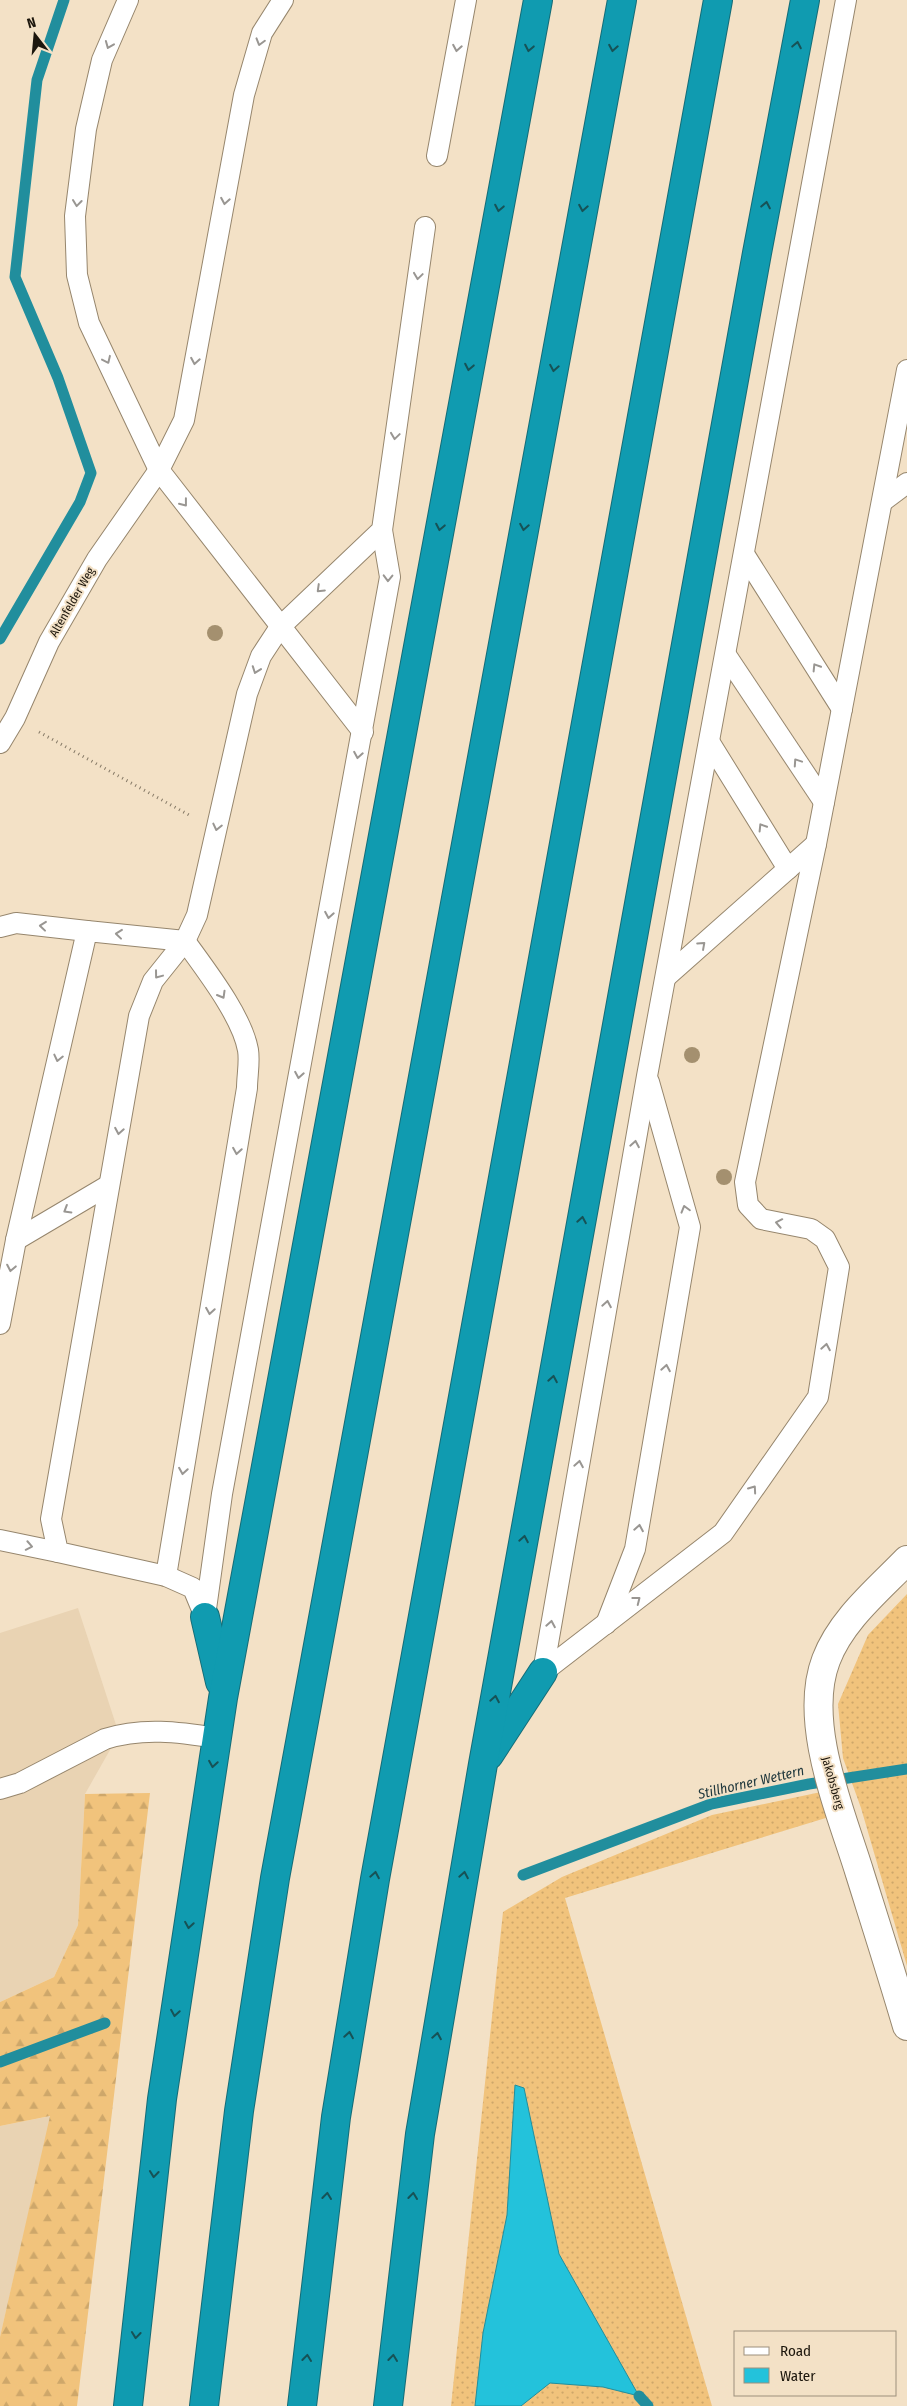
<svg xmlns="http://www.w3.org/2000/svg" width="907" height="2406" viewBox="0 0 907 2406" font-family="'Fira Sans Condensed',sans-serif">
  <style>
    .built { fill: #e9d3b3 }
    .grass { fill: url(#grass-dots) }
    .forest { fill: url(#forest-firs) }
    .water { fill: #23c2db; stroke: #218e9d }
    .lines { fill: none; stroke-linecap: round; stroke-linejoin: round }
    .stream { stroke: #218e9d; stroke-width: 11 }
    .service-casing { stroke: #96866d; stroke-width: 22 }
    .minor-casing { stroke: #96866d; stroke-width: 30 }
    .motorway-casing { stroke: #146c77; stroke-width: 30 }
    .path { stroke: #857966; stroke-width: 3; stroke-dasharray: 1 4; stroke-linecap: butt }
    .service { stroke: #fff; stroke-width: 20 }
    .minor { stroke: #fff; stroke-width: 28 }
    .motorway { stroke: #109bb0; stroke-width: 28 }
    .tree { fill: #a4906f }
    .oneway { stroke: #999692 }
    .oneway2 { stroke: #175256 }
    .labels { text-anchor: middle; stroke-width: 4; stroke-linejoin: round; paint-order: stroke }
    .street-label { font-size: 12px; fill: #1c160c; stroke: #f3e1c6 }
    .water-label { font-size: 14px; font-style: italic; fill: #20383d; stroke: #f3e1c6 }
  </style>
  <defs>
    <pattern id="grass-dots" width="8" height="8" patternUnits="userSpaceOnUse" patternTransform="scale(1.25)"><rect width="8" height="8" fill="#f1c37c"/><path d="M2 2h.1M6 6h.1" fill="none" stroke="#cea76a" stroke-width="1.8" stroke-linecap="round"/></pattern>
    <pattern id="forest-firs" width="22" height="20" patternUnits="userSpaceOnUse" patternTransform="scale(1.25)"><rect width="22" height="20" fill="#f1c37c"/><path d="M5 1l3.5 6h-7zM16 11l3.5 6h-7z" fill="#cea76a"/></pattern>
  </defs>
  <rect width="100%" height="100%" fill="#f3e1c6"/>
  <g class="built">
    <polygon points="78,1608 119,1734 85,1794 78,1925 54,1977 0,2002 0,1633"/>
    <polygon points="51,2116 0,2337 0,2126"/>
  </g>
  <g class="grass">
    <polygon points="907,1594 907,1966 861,1808 843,1758 838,1704 868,1635"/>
    <polygon points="821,1792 829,1817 565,1898 712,2406 451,2406 503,1912 562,1877 712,1815"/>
  </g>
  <polygon class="forest" points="150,1793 77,2406 0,2406 0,2337 50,2116 0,2126 0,2002 54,1977 78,1925 85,1794"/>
  <polygon class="water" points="515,2085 524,2088 559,2254 639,2396 603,2387 550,2383 521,2406 475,2406 483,2333 507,2215"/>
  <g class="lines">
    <g class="stream">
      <polyline points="0,639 80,502 91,473 58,378 15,277 37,80 64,0"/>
      <polyline points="523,1875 711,1804 809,1784 907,1769"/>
      <polyline points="0,2062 105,2023"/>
      <polyline points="639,2396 648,2406"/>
    </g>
    <g class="service-casing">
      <g id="service">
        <polyline points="128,0 102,60 86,129 75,216 77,275 89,323 159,470 363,732"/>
        <polyline points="437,156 466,0"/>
        <polyline points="883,501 907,483"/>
        <polyline points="744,554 842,709"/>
        <polyline points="726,655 824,802"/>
        <polyline points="0,743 15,718 49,642 97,559 159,470 184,420 244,95 262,33 283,0"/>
        <polyline points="710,743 788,869"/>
        <polyline points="0,927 16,923 87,931"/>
        <polyline points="666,977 816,844"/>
        <polyline points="16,1240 109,1185"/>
        <path d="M0,1324L16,1240L87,931L185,941C205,969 242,1016 248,1050C250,1062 247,1076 247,1088L166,1576"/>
        <polyline points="0,1540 58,1552"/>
        <polyline points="205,1616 222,1494 390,577 382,530"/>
        <polyline points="205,1617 193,1588 166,1576 58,1552 51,1519 139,1016 153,981 185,941 197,915 247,694 261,656 280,627 382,530 425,227"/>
        <polyline points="606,1624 635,1549 690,1227 649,1082"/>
        <polyline points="543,1672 647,1076 846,0"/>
        <polyline points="543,1672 723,1533 818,1397 839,1267 825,1239 811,1229 761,1219 748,1205 745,1182 816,844 907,370"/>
        <path d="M0,1789L20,1783L105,1739C142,1727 179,1732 217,1738"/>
      </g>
    </g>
    <g class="minor-casing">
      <path id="minor" d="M907,1560C878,1590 841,1620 826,1660C802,1723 841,1812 860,1874C876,1925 892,1975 907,2026"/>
    </g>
    <g class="motorway-casing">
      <g id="motorway">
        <polyline points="205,1617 220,1682"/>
        <polyline points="489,1755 543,1672"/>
        <polyline points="128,2406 162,2099 223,1698 538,0"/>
        <polyline points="204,2406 239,2111 275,1878 622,0"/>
        <polyline points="302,2406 336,2117 375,1879 718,0"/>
        <polyline points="388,2406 420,2134 483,1764 757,253 805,0"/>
      </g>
    </g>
    <polyline class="path" points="39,732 189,815"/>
    <use href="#service" class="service"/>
    <use href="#minor" class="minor"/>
    <use href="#motorway" class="motorway"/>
  </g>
  <g class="tree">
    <circle cx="215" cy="633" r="8"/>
    <circle cx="692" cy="1055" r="8"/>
    <circle cx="724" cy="1177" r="8"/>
  </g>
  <defs><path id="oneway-chevron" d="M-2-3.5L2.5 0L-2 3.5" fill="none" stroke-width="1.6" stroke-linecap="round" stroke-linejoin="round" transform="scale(1.25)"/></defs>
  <g class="oneway">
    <use href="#oneway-chevron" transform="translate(260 42) rotate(106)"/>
    <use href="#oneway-chevron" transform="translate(109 45) rotate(112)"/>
    <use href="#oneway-chevron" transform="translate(457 48) rotate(100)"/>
    <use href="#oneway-chevron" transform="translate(225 201) rotate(100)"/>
    <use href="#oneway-chevron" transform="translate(77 203) rotate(97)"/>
    <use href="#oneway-chevron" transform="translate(418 276) rotate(98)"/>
    <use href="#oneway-chevron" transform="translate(107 360) rotate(65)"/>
    <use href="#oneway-chevron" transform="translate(195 361) rotate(100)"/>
    <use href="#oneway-chevron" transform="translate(395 436) rotate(98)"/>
    <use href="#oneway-chevron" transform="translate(184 503) rotate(52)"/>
    <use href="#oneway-chevron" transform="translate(388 578) rotate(91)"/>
    <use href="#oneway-chevron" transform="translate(320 589) rotate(136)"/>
    <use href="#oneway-chevron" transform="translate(816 667) rotate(-122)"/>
    <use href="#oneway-chevron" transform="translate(256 670) rotate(110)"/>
    <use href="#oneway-chevron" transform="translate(358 755) rotate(100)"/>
    <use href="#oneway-chevron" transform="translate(797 762) rotate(-124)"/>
    <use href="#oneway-chevron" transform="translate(217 827) rotate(103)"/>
    <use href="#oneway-chevron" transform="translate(762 827) rotate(-122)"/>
    <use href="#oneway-chevron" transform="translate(329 915) rotate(100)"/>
    <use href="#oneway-chevron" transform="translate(43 926) rotate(-174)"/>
    <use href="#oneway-chevron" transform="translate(119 934) rotate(-174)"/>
    <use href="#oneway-chevron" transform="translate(702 945) rotate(-42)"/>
    <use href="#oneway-chevron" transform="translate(158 975) rotate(127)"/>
    <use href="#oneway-chevron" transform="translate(222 995) rotate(60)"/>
    <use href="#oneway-chevron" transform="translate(58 1058) rotate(103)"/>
    <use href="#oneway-chevron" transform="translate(299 1075) rotate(100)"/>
    <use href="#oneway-chevron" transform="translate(119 1131) rotate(100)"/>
    <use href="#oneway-chevron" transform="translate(635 1144) rotate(-80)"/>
    <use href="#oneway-chevron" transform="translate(237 1151) rotate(99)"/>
    <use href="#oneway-chevron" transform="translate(685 1209) rotate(-106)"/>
    <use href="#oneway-chevron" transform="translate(67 1210) rotate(149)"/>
    <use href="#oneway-chevron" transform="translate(779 1223) rotate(-169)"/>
    <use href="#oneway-chevron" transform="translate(11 1268) rotate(101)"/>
    <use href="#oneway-chevron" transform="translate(607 1304) rotate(-80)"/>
    <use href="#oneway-chevron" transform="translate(210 1311) rotate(99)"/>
    <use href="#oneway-chevron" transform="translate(826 1347) rotate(-80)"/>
    <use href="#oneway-chevron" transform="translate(666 1368) rotate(-80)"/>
    <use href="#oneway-chevron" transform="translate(579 1464) rotate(-80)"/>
    <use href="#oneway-chevron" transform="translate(183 1471) rotate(99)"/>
    <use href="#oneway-chevron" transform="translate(753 1489) rotate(-55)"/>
    <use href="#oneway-chevron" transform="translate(639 1528) rotate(-80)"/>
    <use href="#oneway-chevron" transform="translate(29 1546) rotate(11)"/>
    <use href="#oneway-chevron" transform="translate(637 1600) rotate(-38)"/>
    <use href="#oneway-chevron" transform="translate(551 1624) rotate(-80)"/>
  </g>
  <g class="oneway2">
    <use href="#oneway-chevron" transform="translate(797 45) rotate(-79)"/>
    <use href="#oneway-chevron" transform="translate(529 48) rotate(101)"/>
    <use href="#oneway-chevron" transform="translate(613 48) rotate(100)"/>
    <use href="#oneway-chevron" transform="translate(766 205) rotate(-79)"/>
    <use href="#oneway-chevron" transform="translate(499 208) rotate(101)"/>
    <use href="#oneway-chevron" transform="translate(583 208) rotate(100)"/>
    <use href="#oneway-chevron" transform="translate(469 367) rotate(101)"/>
    <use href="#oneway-chevron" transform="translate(554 368) rotate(100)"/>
    <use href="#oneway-chevron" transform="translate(440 527) rotate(101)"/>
    <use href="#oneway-chevron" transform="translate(524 527) rotate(100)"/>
    <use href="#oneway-chevron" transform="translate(582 1220) rotate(-80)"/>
    <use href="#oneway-chevron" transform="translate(553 1379) rotate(-80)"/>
    <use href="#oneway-chevron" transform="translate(524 1539) rotate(-80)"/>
    <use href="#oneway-chevron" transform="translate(495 1699) rotate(-80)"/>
    <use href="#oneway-chevron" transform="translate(213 1764) rotate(99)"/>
    <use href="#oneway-chevron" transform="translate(375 1875) rotate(-80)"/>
    <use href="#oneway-chevron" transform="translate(464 1875) rotate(-80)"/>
    <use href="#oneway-chevron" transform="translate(189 1925) rotate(99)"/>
    <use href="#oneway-chevron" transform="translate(175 2013) rotate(99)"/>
    <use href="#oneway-chevron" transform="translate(349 2035) rotate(-81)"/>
    <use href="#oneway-chevron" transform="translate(437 2036) rotate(-80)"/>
    <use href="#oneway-chevron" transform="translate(154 2174) rotate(96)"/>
    <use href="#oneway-chevron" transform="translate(327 2196) rotate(-83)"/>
    <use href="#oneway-chevron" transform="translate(413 2196) rotate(-83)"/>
    <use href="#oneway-chevron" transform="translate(136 2335) rotate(96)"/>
    <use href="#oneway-chevron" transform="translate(307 2358) rotate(-83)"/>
    <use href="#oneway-chevron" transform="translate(393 2358) rotate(-83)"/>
  </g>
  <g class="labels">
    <g class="street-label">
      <text transform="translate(72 602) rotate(-60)" y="4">Altenfelder Weg</text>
      <text transform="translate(833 1783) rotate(74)" y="4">Jakobsberg</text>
    </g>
    <g class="water-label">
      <text transform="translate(751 1782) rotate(-13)" y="5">Stillhorner Wettern</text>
    </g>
  </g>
  <rect x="734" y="2331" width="162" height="65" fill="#f3e1c6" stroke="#9d907c"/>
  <rect x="744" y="2347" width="25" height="8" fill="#ffffff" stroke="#9d907c"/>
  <text x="780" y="2356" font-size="15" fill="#1c160c">Road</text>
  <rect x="744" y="2368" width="25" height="15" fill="#23c2db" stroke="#9d907c"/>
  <text x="780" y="2381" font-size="15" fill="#1c160c">Water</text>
  <g transform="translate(35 35) rotate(344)" stroke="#f3e1c6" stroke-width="4" paint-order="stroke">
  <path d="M0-4L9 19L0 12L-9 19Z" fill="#1c160c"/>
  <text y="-8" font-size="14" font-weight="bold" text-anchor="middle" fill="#1c160c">N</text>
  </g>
</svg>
